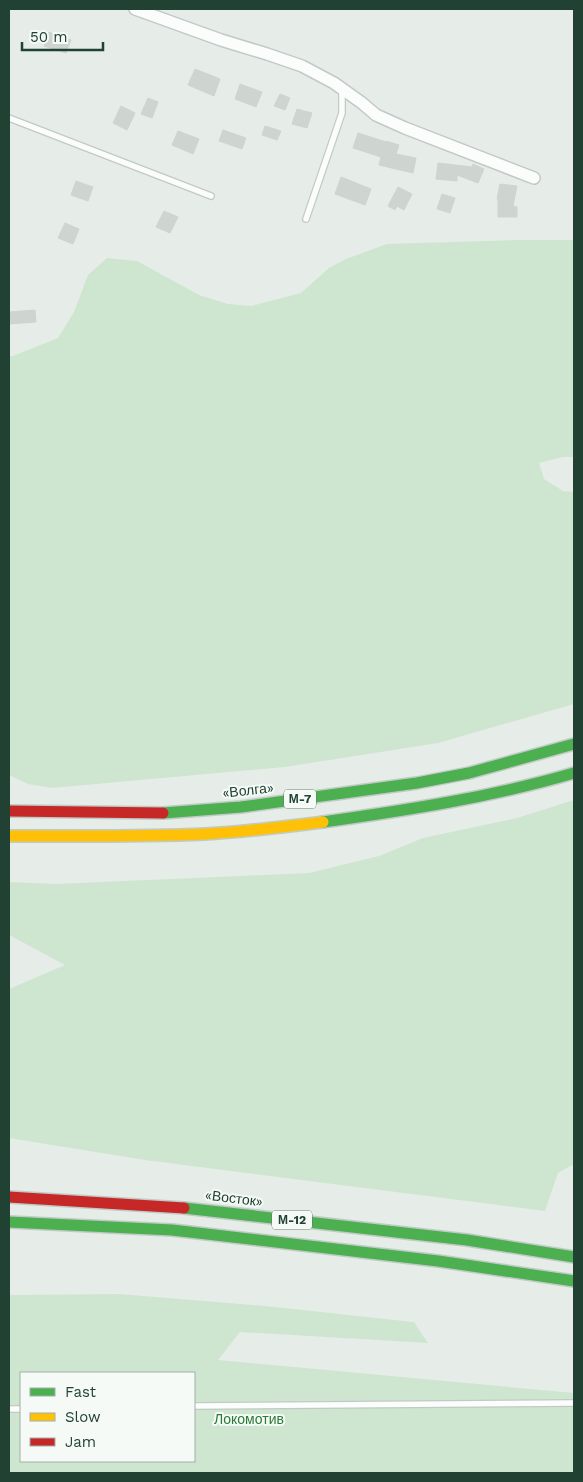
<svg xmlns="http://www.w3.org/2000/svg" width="583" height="1482" viewBox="0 0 583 1482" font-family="'Work Sans',sans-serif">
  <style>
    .green { fill: #cee6d0; fill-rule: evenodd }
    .building { fill: #ced5d1; stroke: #ced5d1 }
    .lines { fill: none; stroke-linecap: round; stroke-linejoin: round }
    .lane-casing { stroke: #c3c9c5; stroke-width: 8 }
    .street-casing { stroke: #c3c9c5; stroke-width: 14 }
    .fast-casing { stroke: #c1cbc6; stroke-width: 14 }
    .slow-casing { stroke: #c1cbc6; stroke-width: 14 }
    .jam-casing { stroke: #c1cbc6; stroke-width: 14 }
    .lane { stroke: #fbfcfc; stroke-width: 5.5 }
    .street { stroke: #fbfcfc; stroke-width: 11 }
    .fast { stroke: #4caf50; stroke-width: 11 }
    .slow { stroke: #ffc107; stroke-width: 11 }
    .jam { stroke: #c62828; stroke-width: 11 }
    .labels { text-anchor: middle; stroke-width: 4; stroke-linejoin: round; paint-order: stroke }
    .shield { fill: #f5faf6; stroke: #61796d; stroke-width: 1 }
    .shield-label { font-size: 12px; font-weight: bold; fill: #214232 }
    .street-label { font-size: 14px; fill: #214232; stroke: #f5faf6 }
    .park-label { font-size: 14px; fill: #287c37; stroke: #f5faf6 }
  </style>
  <rect width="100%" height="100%" fill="#e6ece8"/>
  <g class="green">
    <polygon points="520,240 574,240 574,457 563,457 539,463 544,479 563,491 574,492 574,704 438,743 285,767 52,788 28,784 9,775 9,356 13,356 58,338 74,312 88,275 107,258 137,261 199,295 228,304 251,306 301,293 329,268 346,259 387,244"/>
    <polygon points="574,800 574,1164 558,1173 545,1211 145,1160 9,1138 9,989 65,965 9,935 9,882 57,884 309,873 379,856 423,838 517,818"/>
    <path d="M119,1294L265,1306L414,1322L428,1343L240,1332L218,1360L574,1393V1473H9V1295ZM21,1373H194V1461H21Z"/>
  </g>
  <g class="building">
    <polygon points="49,32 71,40 66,53 44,46"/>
    <polygon points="195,69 220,79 214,96 188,85"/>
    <polygon points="240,84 262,92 256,107 235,99"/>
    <polygon points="280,94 290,98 285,110 274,106"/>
    <polygon points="148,98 158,102 152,118 141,114"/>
    <polygon points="121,106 135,113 127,130 113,123"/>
    <polygon points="297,109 312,113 307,128 292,124"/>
    <polygon points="265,126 281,131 277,140 262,135"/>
    <polygon points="223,130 246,138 242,149 219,141"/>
    <polygon points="178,131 199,139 193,154 172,145"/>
    <polygon points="358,133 386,142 386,141 399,145 396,154 416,158 413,173 379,165 381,157 353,148"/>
    <polygon points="438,163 472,167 473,164 484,169 478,183 457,175 457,181 436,179"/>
    <polygon points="341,177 371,189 365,205 335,194"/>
    <polygon points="76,181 93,187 88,201 71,195"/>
    <polygon points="500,184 517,186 513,206 517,207 517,217 498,217 498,199 497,199"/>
    <polygon points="398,187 412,194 404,210 397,206 395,210 388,206"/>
    <polygon points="442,194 455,198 450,213 437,209"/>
    <polygon points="164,211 178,217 170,233 156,227"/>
    <polygon points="65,223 79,229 73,244 58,238"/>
    <polygon points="35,310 36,322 9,324 9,312"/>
  </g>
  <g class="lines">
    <g class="lane-casing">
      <g id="lane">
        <polyline points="9,118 211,196"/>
        <polyline points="306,219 342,113 342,93 340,90"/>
        <polyline points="194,1406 574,1403"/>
        <polyline points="9,1409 21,1409"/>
      </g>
    </g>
    <g class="street-casing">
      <polyline id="street" points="135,9 221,40 267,54 302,66 334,83 362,103 376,115 405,128 534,178"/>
    </g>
    <g class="fast-casing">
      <g id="fast">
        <polyline points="163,813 241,807 417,783 469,773 574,744"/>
        <path d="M323,822C408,810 492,797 574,773"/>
        <polyline points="184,1208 467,1240 574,1257"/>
        <polyline points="9,1222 172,1230 438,1261 574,1281"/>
      </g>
    </g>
    <g class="slow-casing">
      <path id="slow" d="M9,836C74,836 139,837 205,834C244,832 283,827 323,822"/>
    </g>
    <g class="jam-casing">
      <g id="jam">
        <polyline points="9,811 163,813"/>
        <polyline points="9,1197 184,1208"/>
      </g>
    </g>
    <use href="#lane" class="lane"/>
    <use href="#street" class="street"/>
    <use href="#fast" class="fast"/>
    <use href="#slow" class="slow"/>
    <use href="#jam" class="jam"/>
  </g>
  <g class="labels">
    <g class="shield">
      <rect x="284" y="789.5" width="32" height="19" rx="4"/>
      <rect x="272" y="1210.5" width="40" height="19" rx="4"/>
    </g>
    <g class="shield-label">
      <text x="300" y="803">М-7</text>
      <text x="292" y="1224">М-12</text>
    </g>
    <g class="street-label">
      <text transform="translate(248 790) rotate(-6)" y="5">«Волга»</text>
      <text transform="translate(234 1198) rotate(7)" y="5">«Восток»</text>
    </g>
    <g class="park-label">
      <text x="249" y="1424">Локомотив</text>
    </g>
  </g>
  <rect width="583" height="1482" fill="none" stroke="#214232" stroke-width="20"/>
  <rect x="20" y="1372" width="175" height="90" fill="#f5faf6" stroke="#a0b0a8"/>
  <rect x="30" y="1388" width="25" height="8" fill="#4caf50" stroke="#a0b0a8"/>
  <text x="65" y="1397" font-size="15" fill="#214232">Fast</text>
  <rect x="30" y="1413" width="25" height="8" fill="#ffc107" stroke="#a0b0a8"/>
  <text x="65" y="1422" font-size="15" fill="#214232">Slow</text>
  <rect x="30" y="1438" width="25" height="8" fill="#c62828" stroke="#a0b0a8"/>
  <text x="65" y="1447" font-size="15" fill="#214232">Jam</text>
  <path d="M22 42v8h81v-8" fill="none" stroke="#214232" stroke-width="2.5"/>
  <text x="30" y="42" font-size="15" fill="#214232" stroke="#f5faf6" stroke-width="4" paint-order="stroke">50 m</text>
</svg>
